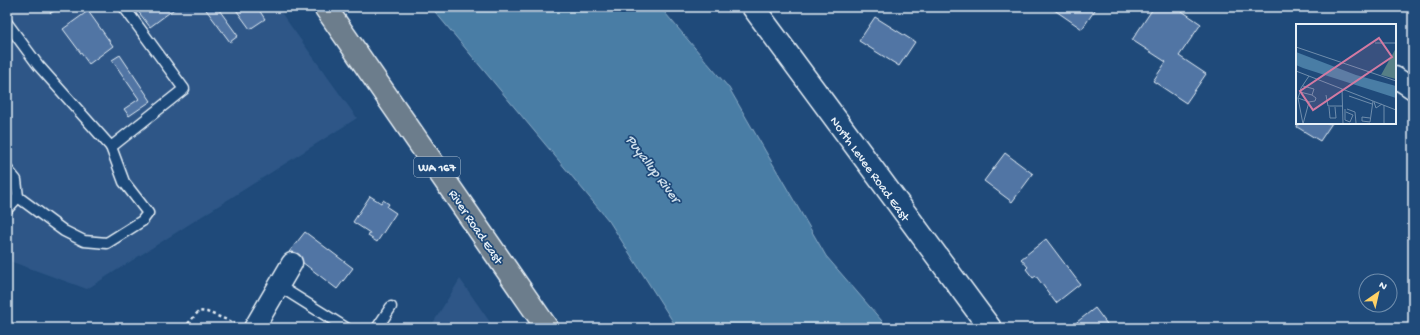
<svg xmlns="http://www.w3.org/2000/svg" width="1420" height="335" viewBox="0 0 1420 335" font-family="'Gochi Hand',sans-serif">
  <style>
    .built { fill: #2e5787 }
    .water { fill: #497da5; stroke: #89abc6 }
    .building { fill: #5175a4; stroke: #e8f1f8 }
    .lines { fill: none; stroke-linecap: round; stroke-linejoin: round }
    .service-casing { stroke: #e8f1f8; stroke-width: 13 }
    .minor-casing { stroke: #e8f1f8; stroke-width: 23 }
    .tertiary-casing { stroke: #e8f1f8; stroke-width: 25 }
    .primary-casing { stroke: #e8f1f8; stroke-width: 25 }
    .path { stroke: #e8f1f8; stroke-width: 2.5; stroke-dasharray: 3 3; stroke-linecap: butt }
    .service { stroke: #1f4a7a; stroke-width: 10 }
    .minor { stroke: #1f4a7a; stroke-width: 20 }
    .tertiary { stroke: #1f4a7a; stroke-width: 22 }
    .primary { stroke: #6c7d8c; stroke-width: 22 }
    .labels { text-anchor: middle; stroke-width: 3.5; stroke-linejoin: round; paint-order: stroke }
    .shield { fill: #1f4a7a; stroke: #acbfd2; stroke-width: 1 }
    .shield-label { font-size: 12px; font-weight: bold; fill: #e8f1f8 }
    .street-label { font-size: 13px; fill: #e8f1f8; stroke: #1f4a7a }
    .water-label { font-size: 14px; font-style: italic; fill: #d0e0ec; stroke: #1f4a7a }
    .inset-road { fill: none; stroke: #6f8dac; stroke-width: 1 }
    .view { fill: #d37aa2; fill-opacity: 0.15; stroke: #d37aa2; stroke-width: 2 }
    .inset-edge { fill: none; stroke: #e8f1f8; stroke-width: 2 }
  </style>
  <rect width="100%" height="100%" fill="#1f4a7a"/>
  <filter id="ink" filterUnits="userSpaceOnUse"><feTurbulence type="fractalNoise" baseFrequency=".025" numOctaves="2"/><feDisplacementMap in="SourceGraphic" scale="8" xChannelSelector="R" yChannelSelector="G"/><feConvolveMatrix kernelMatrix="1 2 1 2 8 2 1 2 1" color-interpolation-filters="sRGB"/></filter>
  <g filter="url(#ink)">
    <g class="built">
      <polygon points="7,7 277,7 357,118 87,289 7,260"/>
      <polygon points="460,279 494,328 430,328"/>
    </g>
    <polygon class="water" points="431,7 660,7 729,88 826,256 888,328 677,328 609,221"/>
    <g class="building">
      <polygon points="47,7 60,7 51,13"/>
      <polygon points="142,7 177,7 150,27 137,10"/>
      <polygon points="204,7 217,7 238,36 230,42"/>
      <polygon points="234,7 257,7 265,19 250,29"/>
      <polygon points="1050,7 1097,7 1082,29"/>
      <polygon points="1154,7 1176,7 1201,24 1179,56 1206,74 1186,103 1153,81 1166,62 1132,40"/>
      <polygon points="88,11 113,46 89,64 63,29"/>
      <polygon points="875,17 915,42 899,66 859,41"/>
      <polygon points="120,55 151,101 129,116 124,109 139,99 112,60"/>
      <polygon points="1299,123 1332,123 1320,141 1297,127"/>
      <polygon points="1005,153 1033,174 1012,202 984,181"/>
      <polygon points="370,196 381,203 383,200 389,204 387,207 396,213 377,242 368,236 370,233 353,222"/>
      <polygon points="305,232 353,268 337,289 289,252"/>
      <polygon points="1046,239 1080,284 1056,303 1036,276 1033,278 1026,269 1028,267 1021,259"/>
      <polygon points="1095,308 1110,328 1075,328 1073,325"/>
    </g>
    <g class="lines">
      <g class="service-casing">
        <g id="service">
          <polyline points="7,23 38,65 111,147 184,89 124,7"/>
          <polyline points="7,169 16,180 18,197 7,209"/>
          <polyline points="18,197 64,231 84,241 107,243 142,221 148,213 124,182 111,147"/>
          <polyline points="279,286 346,328"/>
          <polyline points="377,328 391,307"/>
        </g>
      </g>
      <g class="minor-casing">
        <g id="minor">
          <polyline points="1395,77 1413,89"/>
          <polyline points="254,328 292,263"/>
        </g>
      </g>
      <g class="tertiary-casing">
        <polyline id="tertiary" points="753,7 990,328"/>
      </g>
      <g class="primary-casing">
        <polyline id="primary" points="325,7 547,328"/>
      </g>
      <polyline class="path" points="184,328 199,311 207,312 235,323"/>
      <use href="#service" class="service"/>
      <use href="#minor" class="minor"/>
      <use href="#tertiary" class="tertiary"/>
      <use href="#primary" class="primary"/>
    </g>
  </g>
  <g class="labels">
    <rect class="shield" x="414" y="157" width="46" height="20" rx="3"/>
    <g class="shield-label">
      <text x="437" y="171">WA 167</text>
    </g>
    <g class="street-label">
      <text transform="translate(871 168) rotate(54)" y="5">North Levee Road East</text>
      <text transform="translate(477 226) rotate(56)" y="5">River Road East</text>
    </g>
    <g class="water-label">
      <text transform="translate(654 168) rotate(53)" y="5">Puyallup River</text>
    </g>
  </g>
  <g transform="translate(1296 24)">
    <rect width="100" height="100" fill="#1f4a7a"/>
    <path d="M100,24V55L85,51Z" fill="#567f86"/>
    <path d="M0,28L60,51L100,62V74L7,44L0,41Z" fill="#497da5"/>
    <path class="inset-road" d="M79,19H100M0,23L100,57M0,47L100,86M7,62L18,65L16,71L4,68L5,64L13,52M46,65L47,100M30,71L32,82H47M53,72L76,80M2,74L13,78L7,100L2,74L4,68M13,78L19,77L20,74L16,71M78,78L80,84L86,80M88,81V100M33,83L34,94H40L39,83M49,85V96L54,98L57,91L50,88M51,85L59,88L60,99M74,94L66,93V97L74,98L77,77"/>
    <path class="view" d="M83,14L96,33L17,86L4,67Z"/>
    <rect width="100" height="100" class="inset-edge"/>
  </g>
  <rect width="1420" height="335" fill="none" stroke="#1f4a7a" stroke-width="24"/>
  <rect x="12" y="12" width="1396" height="311" fill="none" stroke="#e8f1f8" stroke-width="1.5" filter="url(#ink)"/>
  <g transform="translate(1378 293) rotate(34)"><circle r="19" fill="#1f4a7a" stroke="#6f8dac"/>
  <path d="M0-3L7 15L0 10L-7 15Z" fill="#ffd166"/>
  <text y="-6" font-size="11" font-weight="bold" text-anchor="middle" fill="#e8f1f8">N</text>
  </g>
</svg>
